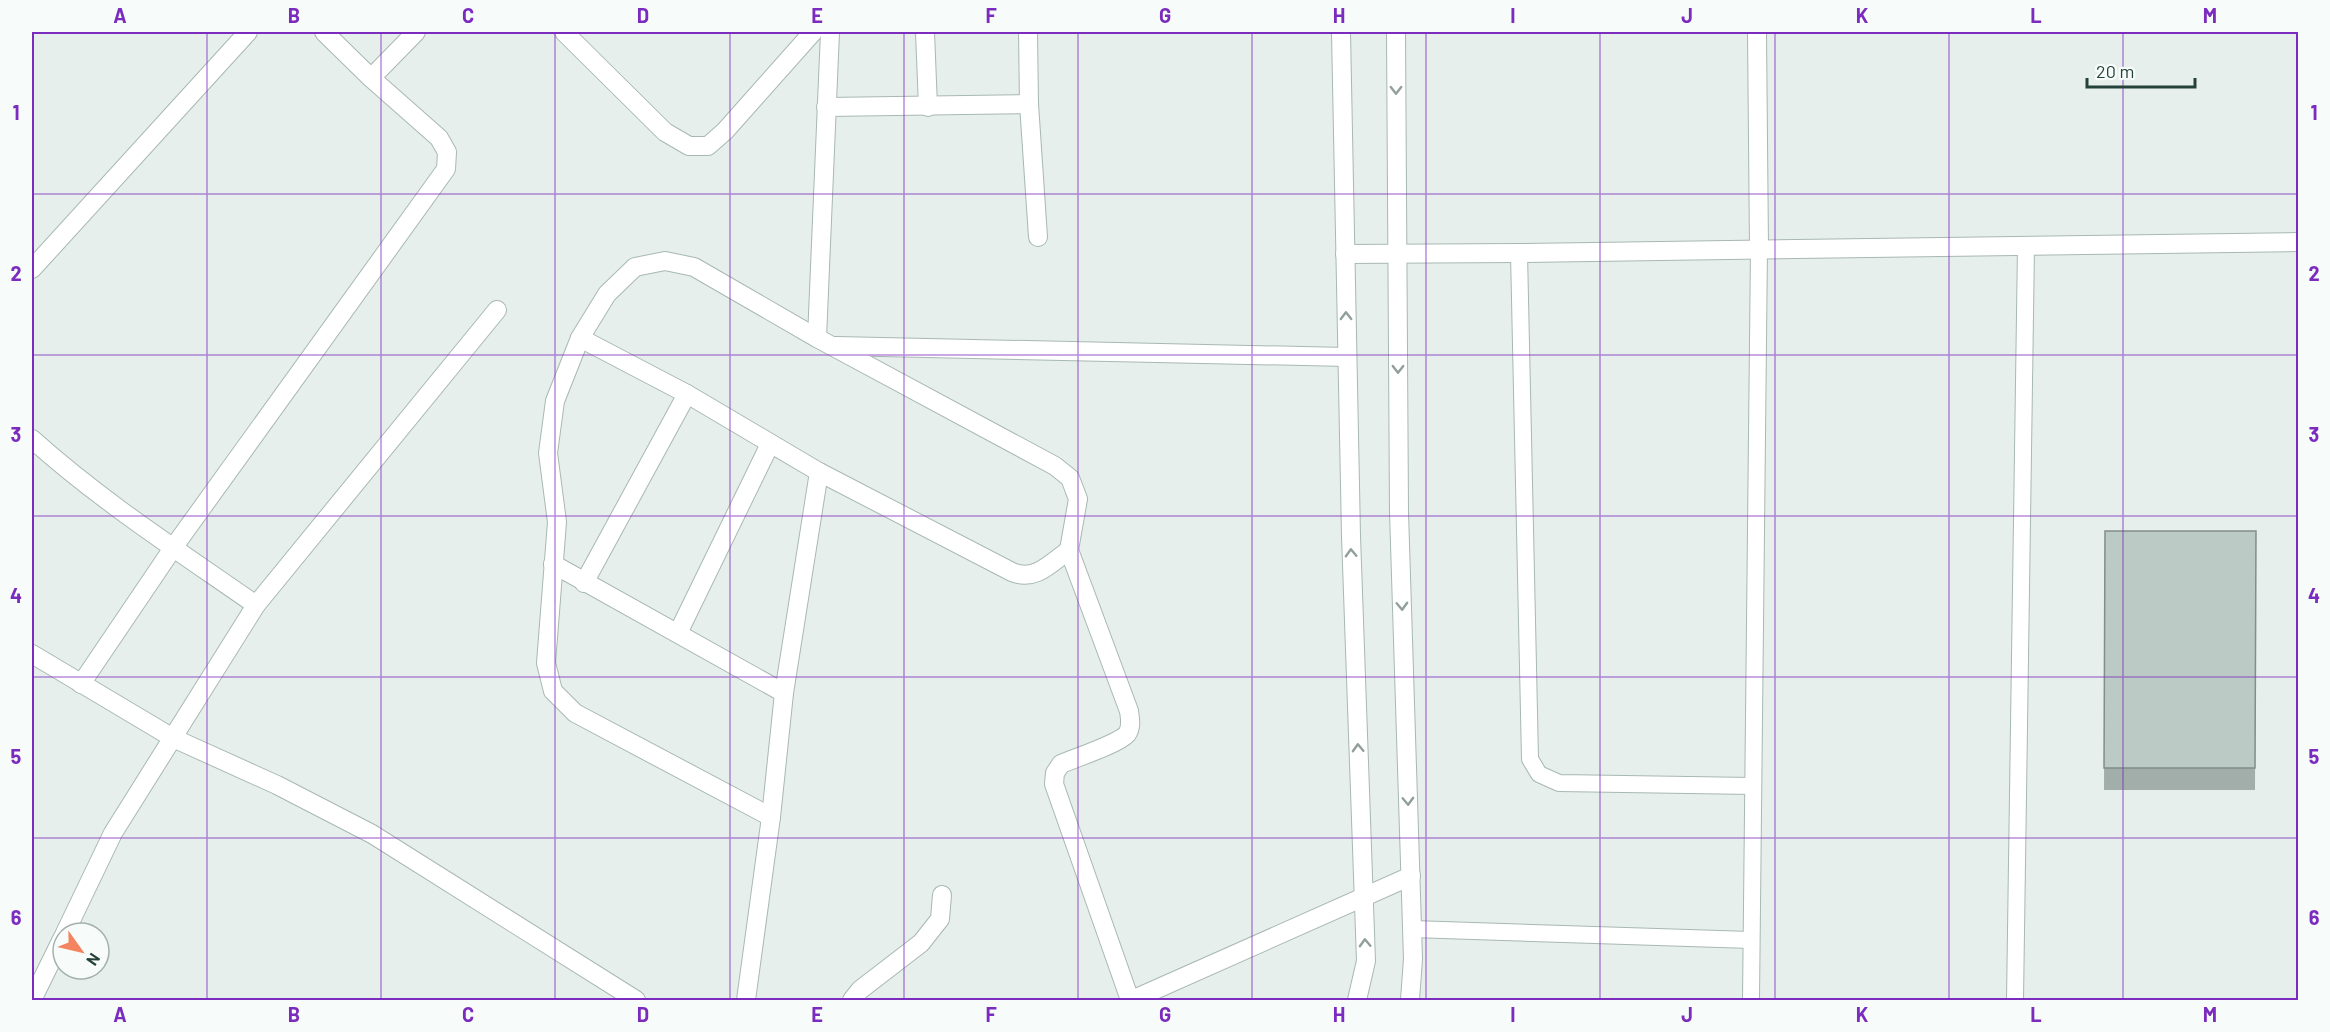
<svg xmlns="http://www.w3.org/2000/svg" width="2330" height="1032" viewBox="0 0 2330 1032" font-family="Barlow,sans-serif">
  <style>
    .lines { fill: none; stroke-linecap: round; stroke-linejoin: round }
    .service-casing { stroke: #a8b8b2; stroke-width: 18 }
    .minor-casing { stroke: #a8b8b2; stroke-width: 20 }
    .tertiary-casing { stroke: #a8b8b2; stroke-width: 20 }
    .service { stroke: #fff; stroke-width: 16 }
    .minor { stroke: #fff; stroke-width: 18 }
    .tertiary { stroke: #fff; stroke-width: 18 }
    .wall { fill: #a1aea9 }
    .building { fill: #bbcac4; stroke: #838d89; stroke-width: 1.5 }
    .oneway { stroke: #92a09c }
    .grid { fill: none; stroke: #7b2cbf; stroke-width: 1.5; stroke-opacity: 0.55 }
    .neatline { fill: none; stroke: #7b2cbf; stroke-width: 2 }
    .grid-label { font-size: 20px; text-anchor: middle; font-weight: bold; fill: #7b2cbf }
  </style>
  <rect width="100%" height="100%" fill="#e6efeb"/>
  <g class="lines">
    <g class="service-casing">
      <g id="service">
        <polyline points="1519,253 1530,759 1539,774 1559,783 1753,786"/>
        <polyline points="1412,929 1751,940"/>
        <polyline points="1751,1000 1759,248"/>
        <polyline points="2015,1000 2026,246"/>
      </g>
    </g>
    <g class="minor-casing">
      <g id="minor">
        <polyline points="564,32 665,132 689,146 708,146 725,131 813,32"/>
        <polyline points="925,32 928,107"/>
        <polyline points="1028,32 1029,104 1038,237"/>
        <polyline points="1757,32 1759,248"/>
        <polyline points="371,78 416,32"/>
        <polyline points="826,107 1029,104"/>
        <polyline points="1345,254 1519,253 2298,242"/>
        <polyline points="32,269 248,32"/>
        <path d="M580,338L687,394L819,472L1012,572C1035,582 1051,563 1069,550"/>
        <polyline points="817,338 830,32"/>
        <polyline points="836,346 1347,357"/>
        <path d="M32,439C101,501 180,552 256,605"/>
        <polyline points="553,564 784,693"/>
        <polyline points="584,583 687,394"/>
        <polyline points="678,633 770,444"/>
        <polyline points="32,654 173,738 277,785 372,834 636,1000"/>
        <polyline points="81,684 173,548 446,169 447,152 439,138 371,78 324,32"/>
        <path d="M771,817L575,713L553,691L546,663L557,522L548,453L555,401L580,338L607,294L635,267L665,261L694,267L817,338L1055,466L1070,478L1078,499L1069,550L1129,711C1130,718 1132,727 1127,734C1118,744 1075,758 1061,764L1055,773L1054,784L1130,1000"/>
        <polyline points="65,933 113,833 256,605 497,310"/>
        <polyline points="32,1000 63,937"/>
        <polyline points="746,1000 771,817 784,693 819,472"/>
        <polyline points="852,1000 860,990 921,943 940,919 942,895"/>
        <polyline points="1132,1000 1411,876"/>
      </g>
    </g>
    <g class="tertiary-casing">
      <g id="tertiary">
        <polyline points="1341,32 1351,536 1366,961 1357,1000"/>
        <polyline points="1396,32 1399,512 1413,959 1410,1000"/>
      </g>
    </g>
    <use href="#service" class="service"/>
    <use href="#minor" class="minor"/>
    <use href="#tertiary" class="tertiary"/>
  </g>
  <polygon class="wall" points="2105,531 2256,531 2255,790 2104,790"/>
  <polygon class="building" points="2105,531 2256,531 2255,768 2104,768"/>
  <defs><path id="oneway-chevron" d="M-2-3.5L2.5 0L-2 3.5" fill="none" stroke-width="1.6" stroke-linecap="round" stroke-linejoin="round" transform="scale(1.5)"/></defs>
  <g class="oneway">
    <use href="#oneway-chevron" transform="translate(1396 90) rotate(90)"/>
    <use href="#oneway-chevron" transform="translate(1346 316) rotate(-91)"/>
    <use href="#oneway-chevron" transform="translate(1398 369) rotate(90)"/>
    <use href="#oneway-chevron" transform="translate(1351 553) rotate(-92)"/>
    <use href="#oneway-chevron" transform="translate(1402 606) rotate(88)"/>
    <use href="#oneway-chevron" transform="translate(1358 748) rotate(-92)"/>
    <use href="#oneway-chevron" transform="translate(1408 801) rotate(88)"/>
    <use href="#oneway-chevron" transform="translate(1365 943) rotate(-92)"/>
  </g>
  <path class="grid" d="M207,32V1000M381,32V1000M555,32V1000M730,32V1000M904,32V1000M1078,32V1000M1252,32V1000M1426,32V1000M1600,32V1000M1775,32V1000M1949,32V1000M2123,32V1000M32,194H2298M32,355H2298M32,516H2298M32,677H2298M32,838H2298"/>
  <rect width="2330" height="1032" fill="none" stroke="#f7fbf9" stroke-width="66"/>
  <g transform="translate(81 951) rotate(124)"><circle r="28" fill="#f7fbf9" stroke="#a3b1ad" stroke-width="1.5"/>
  <path d="M0-4.5L10 22L0 15L-10 22Z" fill="#f4845f"/>
  <text y="-9" font-size="16" font-weight="bold" text-anchor="middle" fill="#24423a">N</text>
  </g>
  <path d="M2087 78v9h108v-9" fill="none" stroke="#24423a" stroke-width="3"/>
  <text x="2096" y="78" font-size="18" fill="#24423a" stroke="#f7fbf9" stroke-width="4.5" paint-order="stroke">20 m</text>
  <rect x="33" y="33" width="2264" height="966" class="neatline"/>
  <g class="grid-label">
    <text x="120" y="23">A</text>
    <text x="294" y="23">B</text>
    <text x="468" y="23">C</text>
    <text x="643" y="23">D</text>
    <text x="817" y="23">E</text>
    <text x="991" y="23">F</text>
    <text x="1165" y="23">G</text>
    <text x="1339" y="23">H</text>
    <text x="1513" y="23">I</text>
    <text x="1687" y="23">J</text>
    <text x="1862" y="23">K</text>
    <text x="2036" y="23">L</text>
    <text x="2210" y="23">M</text>
    <text x="16" y="120">1</text>
    <text x="2314" y="120">1</text>
    <text x="16" y="281">2</text>
    <text x="2314" y="281">2</text>
    <text x="16" y="442">3</text>
    <text x="2314" y="442">3</text>
    <text x="16" y="603">4</text>
    <text x="2314" y="603">4</text>
    <text x="16" y="764">5</text>
    <text x="2314" y="764">5</text>
    <text x="16" y="925">6</text>
    <text x="2314" y="925">6</text>
    <text x="120" y="1022">A</text>
    <text x="294" y="1022">B</text>
    <text x="468" y="1022">C</text>
    <text x="643" y="1022">D</text>
    <text x="817" y="1022">E</text>
    <text x="991" y="1022">F</text>
    <text x="1165" y="1022">G</text>
    <text x="1339" y="1022">H</text>
    <text x="1513" y="1022">I</text>
    <text x="1687" y="1022">J</text>
    <text x="1862" y="1022">K</text>
    <text x="2036" y="1022">L</text>
    <text x="2210" y="1022">M</text>
  </g>
</svg>
